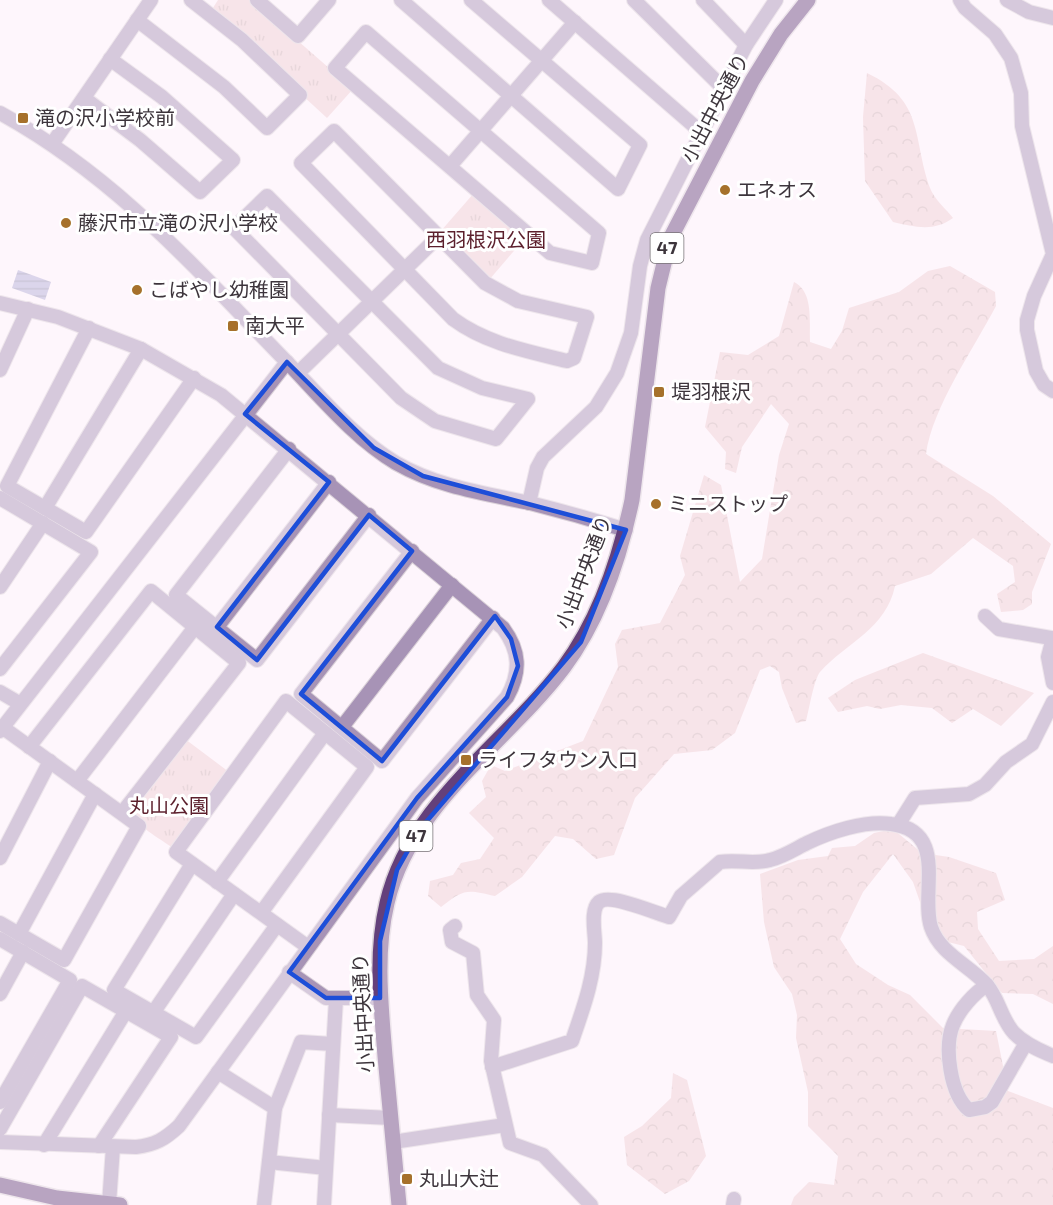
<svg xmlns="http://www.w3.org/2000/svg" width="1053" height="1205" viewBox="0 0 1053 1205" font-family="'Exo 2','Noto Sans JP',sans-serif">
  <style>
    .forest { fill: url(#forest-crowns) }
    .park { fill: url(#park-tufts) }
    .water { fill: url(#water-rules) }
    .lines { fill: none; stroke-linecap: round; stroke-linejoin: round }
    .minor-casing { stroke: #dbd2d9; stroke-width: 16 }
    .major-casing { stroke: #dbd2d9; stroke-width: 18 }
    .minor { stroke: #a793b6; stroke-width: 14 }
    .major { stroke: #64407b; stroke-width: 15 }
    .marked { fill: none; stroke: #1d4ed8; stroke-width: 4.5; stroke-linejoin: round }
    .poi-dot { fill: #a6712b; stroke: #fff; stroke-width: 2 }
    .labels { text-anchor: middle; stroke-width: 6; stroke-linejoin: round; paint-order: stroke }
    .shield { fill: #fff; stroke: #777276; stroke-width: 1.5 }
    .shield-label { font-size: 18px; font-weight: bold; fill: #3d353c }
    .street-label { font-size: 20px; fill: #3d353c; stroke: #fff }
    .poi-label { font-size: 20px; fill: #3d353c; stroke: #fff; text-anchor: start }
    .park-label { font-size: 20px; fill: #5c1f2c; stroke: #fff }
  </style>
  <defs>
    <pattern id="forest-crowns" width="20" height="18" patternUnits="userSpaceOnUse" patternTransform="scale(1.5)"><rect width="20" height="18" fill="#f0ced2"/><path d="M2 6a3 3 0 1 1 6 0M12 15a3 3 0 1 1 6 0" fill="none" stroke="#cfb2b5"/></pattern>
    <pattern id="park-tufts" width="24" height="20" patternUnits="userSpaceOnUse" patternTransform="scale(1.5)"><rect width="24" height="20" fill="#f0ced2"/><path d="M3 7l-1-3M5 7V3M7 7l1-3M15 17l-1-3M17 17v-4M19 17l1-3" fill="none" stroke="#cfb2b5"/></pattern>
    <pattern id="water-rules" width="6" height="5" patternUnits="userSpaceOnUse" patternTransform="scale(1.5)"><rect width="6" height="5" fill="#b2add7"/><path d="M0 2.5h6" fill="none" stroke="#928eb0"/></pattern>
  </defs>
  <rect width="100%" height="100%" fill="#fef5fc"/>
  <g class="forest">
    <path d="M867,73C925,101 912,137 930,188C934,199 946,209 953,218C934,232 915,227 893,222L865,181L863,117Z"/>
    <path d="M950,266L995,292L996,306C974,348 932,408 926,454L993,496L1051,544L1032,592V604L1023,610L1001,612L997,594L1015,582L1013,566L973,538L931,574L895,586C886,629 847,642 820,672C814,679 809,710 806,721L796,723L782,688L779,672L770,666L760,670L735,733L712,750L674,754L635,798L614,855L596,859L573,839L555,836L522,877L495,896C466,889 464,889 441,907L428,896L430,881L453,875L461,863L480,859L494,838L469,813L486,797L482,781L491,765L505,771L583,741L618,667L615,644L622,630L660,623L685,575L680,556L704,475L721,485L740,582L762,559L779,455L789,424L771,404L742,447L736,473L725,469L726,452L705,427L720,352L748,355L779,336L794,282C814,292 809,322 810,342L831,349L842,331L849,308L899,292L928,271Z"/>
    <polygon points="923,653 1034,693 1001,726 973,709 952,723 932,708 901,705 880,709 867,706 838,712 828,698 855,680"/>
    <polygon points="893,829 922,853 949,857 996,873 1005,900 977,912 978,929 999,961 1034,959 1053,946 1053,1004 1033,994 1002,993 964,946 944,941 927,922 913,882 893,854 863,892 840,939 856,964 888,985 910,995 943,1028 996,1031 1008,1091 1053,1108 1053,1205 791,1205 794,1197 809,1182 834,1185 838,1156 808,1126 808,1092 796,1038 797,1015 792,994 774,967 764,922 760,874 798,860 828,856 832,848 855,846 874,833"/>
    <polygon points="673,1073 687,1080 706,1156 689,1181 665,1194 627,1165 624,1137 642,1126 671,1098"/>
  </g>
  <g class="park">
    <polygon points="218,0 251,0 353,89 327,118 211,11"/>
    <polygon points="474,193 525,238 489,280 440,232"/>
    <path d="M185,739L229,772L173,848C161,839 133,825 131,809Z"/>
  </g>
  <polygon class="water" points="18,270 51,282 45,300 12,288"/>
  <g class="lines">
    <g class="minor-casing">
      <g id="minor">
        <polyline points="257,0 298,36 329,0"/>
        <polyline points="401,0 618,189 640,145 471,0"/>
        <polyline points="549,0 701,132"/>
        <polyline points="634,0 723,88"/>
        <polyline points="703,0 746,45"/>
        <polyline points="960,0 965,8 995,34 1011,58 1021,93 1022,126 1053,254 1034,296 1027,320 1027,330 1036,371 1044,385 1053,391"/>
        <polyline points="1007,0 1029,12 1053,18"/>
        <polyline points="137,20 224,87 267,128 300,95 242,40 191,0"/>
        <polygon points="366,32 599,233 592,263 550,253 335,68"/>
        <polyline points="84,98 140,140 200,192 233,160 162,97 110,59"/>
        <path d="M0,113C113,175 192,264 280,355C316,391 352,437 396,463C438,487 483,493 530,503C562,511 594,520 626,530"/>
        <path d="M334,131L485,283L518,301L587,317L574,358L567,361C527,351 487,344 453,319L301,163Z"/>
        <polyline points="52,144 151,0"/>
        <polyline points="450,166 575,22"/>
        <polygon points="267,196 438,368 482,388 528,399 496,439 435,421 401,398 234,228"/>
        <path d="M0,303L58,317L141,349L221,395L503,628C520,651 521,672 507,697L417,798L179,1126C165,1139 155,1145 136,1147L0,1142"/>
        <polyline points="89,328 7,486 86,532 194,378"/>
        <polyline points="0,370 28,309"/>
        <polyline points="298,373 438,237"/>
        <polyline points="289,449 176,595 257,660 369,515"/>
        <polyline points="0,498 91,552 0,669"/>
        <polyline points="529,503 537,468 543,457 596,407 617,373 631,333 640,266 647,240 746,45 776,0"/>
        <polyline points="45,508 141,349"/>
        <polyline points="412,551 301,694 382,761 493,618"/>
        <polyline points="0,587 43,523"/>
        <polyline points="985,616 999,629 1051,638"/>
        <polyline points="217,627 329,482"/>
        <polyline points="1053,638 1048,657 1053,683"/>
        <polyline points="0,692 19,703"/>
        <polyline points="342,727 452,585"/>
        <polyline points="0,731 287,362"/>
        <polyline points="29,747 151,591 239,663 122,813"/>
        <polyline points="77,781 195,627"/>
        <polyline points="898,825 915,798 969,794 985,785 1006,762 1032,744 1053,702"/>
        <polyline points="0,858 50,761"/>
        <polyline points="192,864 114,990 196,1037 277,925"/>
        <polyline points="217,882 325,733"/>
        <polyline points="261,913 367,767 286,701 176,852 308,947"/>
        <polyline points="0,923 64,960 139,826 2,727"/>
        <polyline points="455,926 450,930 452,942 473,953 477,995 494,1020 491,1061 510,1143 543,1155 591,1205"/>
        <polyline points="19,934 95,794"/>
        <polyline points="0,939 70,980 0,1102"/>
        <polyline points="289,972 326,998 380,998"/>
        <path d="M987,985C974,993 959,1010 953,1025C944,1047 950,1094 969,1110L985,1107L992,1102L1026,1043"/>
        <polyline points="0,994 23,952"/>
        <polyline points="153,1013 234,894"/>
        <path d="M492,1067L572,1041C583,1009 595,977 595,943C595,932 590,910 599,902C610,893 655,913 669,917L681,896L720,862C737,859 753,865 770,860C783,857 795,849 807,843C830,832 865,820 891,824C949,831 920,892 931,927C940,954 969,965 987,985C999,999 1001,1019 1014,1033C1025,1044 1038,1050 1053,1056"/>
        <polyline points="218,1072 275,1108 264,1205"/>
        <polyline points="275,1108 301,1042 333,1044"/>
        <polyline points="329,1115 391,1118"/>
        <polyline points="0,1129 82,986 171,1037 99,1146"/>
        <polyline points="393,1142 505,1125"/>
        <polyline points="44,1145 126,1011"/>
        <polyline points="269,1162 326,1168"/>
        <polyline points="109,1204 113,1147"/>
        <polyline points="324,1205 336,999"/>
        <polyline points="733,1205 734,1199"/>
      </g>
    </g>
    <g class="major-casing">
      <g id="major">
        <polyline points="0,1185 57,1198 120,1205"/>
        <path d="M399,1205C394,1155 390,1106 385,1056C381,1005 375,954 387,903C410,803 506,744 564,667C599,620 620,557 632,500L658,288L670,239L752,81L781,34L808,0"/>
      </g>
    </g>
    <use href="#minor" class="minor"/>
    <use href="#major" class="major"/>
  </g>
  <path d="M0 0H1053V1205H0ZM287,362L374,448L423,476L626,530L581,642L420,829L397,870L380,941V998H326L289,972L417,798L507,697L518,666L511,639L495,616L382,761L301,694L412,551L369,515L257,660L217,627L329,482L245,414Z" fill="#fef5fc" fill-opacity=".55" fill-rule="evenodd"/>
  <path class="marked" d="M287,362L374,448L423,476L626,530L581,642L420,829L397,870L380,941V998H326L289,972L417,798L507,697L518,666L511,639L495,616L382,761L301,694L412,551L369,515L257,660L217,627L329,482L245,414Z"/>
  <g class="poi-dot">
    <rect x="17" y="112" width="12" height="12" rx="3"/>
    <circle cx="725" cy="190" r="6"/>
    <circle cx="66" cy="223" r="6"/>
    <circle cx="137" cy="290" r="6"/>
    <rect x="227" y="320" width="12" height="12" rx="3"/>
    <rect x="653" y="386" width="12" height="12" rx="3"/>
    <circle cx="656" cy="504" r="6"/>
    <rect x="460" y="754" width="12" height="12" rx="3"/>
    <rect x="401" y="1173" width="12" height="12" rx="3"/>
  </g>
  <g class="labels">
    <g class="shield">
      <rect x="650.5" y="233" width="33" height="30" rx="4.5"/>
      <rect x="399.5" y="821" width="33" height="30" rx="4.5"/>
    </g>
    <g class="shield-label">
      <text x="667" y="254">47</text>
      <text x="416" y="842">47</text>
    </g>
    <g class="street-label">
      <text transform="translate(715 108) rotate(-62)" y="7">小出中央通り</text>
      <text transform="translate(584 572) rotate(-69)" y="7">小出中央通り</text>
      <text transform="translate(363 1013) rotate(-93)" y="7">小出中央通り</text>
    </g>
    <g class="poi-label">
      <text x="35" y="125">滝の沢小学校前</text>
      <text x="737" y="197">エネオス</text>
      <text x="78" y="230">藤沢市立滝の沢小学校</text>
      <text x="149" y="297">こばやし幼稚園</text>
      <text x="245" y="333">南大平</text>
      <text x="671" y="399">堤羽根沢</text>
      <text x="668" y="511">ミニストップ</text>
      <text x="478" y="767">ライフタウン入口</text>
      <text x="419" y="1186">丸山大辻</text>
    </g>
    <g class="park-label">
      <text x="486" y="247">西羽根沢公園</text>
      <text x="169" y="813">丸山公園</text>
    </g>
  </g>
</svg>
